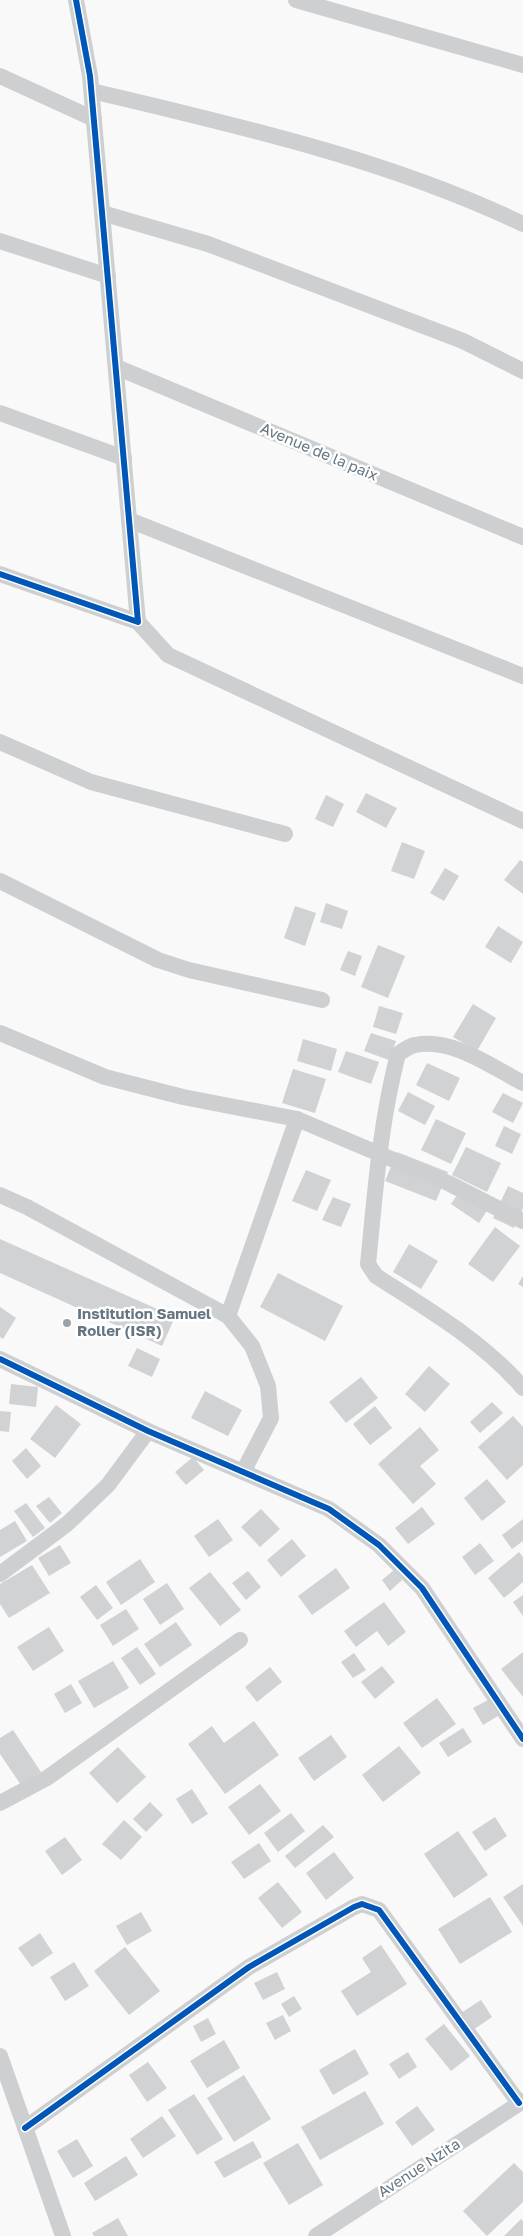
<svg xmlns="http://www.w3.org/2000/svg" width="523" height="2236" viewBox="0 0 523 2236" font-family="'Golos Text',sans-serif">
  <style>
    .building { fill: #d0d2d3 }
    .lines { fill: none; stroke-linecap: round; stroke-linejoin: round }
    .street { stroke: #cecfd0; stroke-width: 16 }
    .cycleway-casing { stroke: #fff; stroke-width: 9 }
    .cycleway { stroke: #0057b8; stroke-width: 6 }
    .poi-dot { fill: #99a4ac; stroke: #fff; stroke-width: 2 }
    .labels { text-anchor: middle; stroke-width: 5; stroke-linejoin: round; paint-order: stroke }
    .street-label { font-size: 15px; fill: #657683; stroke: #fff }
    .poi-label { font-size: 15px; font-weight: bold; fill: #657683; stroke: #fff; text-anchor: start }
  </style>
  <rect width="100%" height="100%" fill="#f9f9f9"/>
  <g class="building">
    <polygon points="366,793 397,808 386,828 356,812"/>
    <polygon points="326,795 344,804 333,827 315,819"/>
    <polygon points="402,842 425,851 414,879 391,871"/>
    <polygon points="520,860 523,862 523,894 504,880"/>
    <polygon points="445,868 459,876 444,901 430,893"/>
    <polygon points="326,903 348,911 342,929 320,922"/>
    <polygon points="295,906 316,913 305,946 284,938"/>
    <polygon points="498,926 523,942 511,963 485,947"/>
    <polygon points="378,945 405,956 388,998 361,987"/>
    <polygon points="348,951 362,956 355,976 340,970"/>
    <polygon points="473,1004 496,1018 477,1051 453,1037"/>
    <polygon points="379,1006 403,1013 396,1034 373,1027"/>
    <polygon points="371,1033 396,1041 389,1060 364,1051"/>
    <polygon points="303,1039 337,1049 331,1071 297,1061"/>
    <polygon points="346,1051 379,1062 371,1084 338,1072"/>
    <polygon points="427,1063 460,1078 449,1101 416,1085"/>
    <polygon points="293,1069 326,1079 315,1113 282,1103"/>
    <polygon points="408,1092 435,1106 425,1125 398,1111"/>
    <polygon points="503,1093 523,1103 513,1123 492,1112"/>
    <polygon points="436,1119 466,1133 451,1164 421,1150"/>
    <polygon points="504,1126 521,1134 512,1154 495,1146"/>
    <polygon points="466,1147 501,1163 487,1192 452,1175"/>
    <polygon points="397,1152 448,1172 436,1201 385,1181"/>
    <polygon points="306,1170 331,1180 317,1211 292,1201"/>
    <polygon points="465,1183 493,1201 479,1223 451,1204"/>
    <polygon points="508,1186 523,1193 523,1208 514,1228 493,1218"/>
    <polygon points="333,1197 351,1204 341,1227 322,1220"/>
    <polygon points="495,1227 520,1246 493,1282 468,1264"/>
    <polygon points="0,1239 175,1317 162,1346 0,1273"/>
    <polygon points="409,1244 438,1261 421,1289 393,1272"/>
    <polygon points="278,1273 343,1306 325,1341 260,1307"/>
    <polygon points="523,1276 523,1287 518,1284"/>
    <polygon points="0,1307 16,1318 3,1339 0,1337"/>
    <polygon points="137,1348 160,1359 152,1377 128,1366"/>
    <polygon points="429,1366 450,1384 425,1412 405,1394"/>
    <polygon points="361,1377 378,1398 346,1423 329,1402"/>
    <polygon points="11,1384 38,1387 36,1407 9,1404"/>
    <polygon points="205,1391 242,1410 228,1436 191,1418"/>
    <polygon points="492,1402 503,1413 480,1433 470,1422"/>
    <polygon points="56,1405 81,1424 55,1458 30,1439"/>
    <polygon points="375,1406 392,1428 370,1445 353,1424"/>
    <polygon points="0,1411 11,1412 9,1432 0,1431"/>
    <polygon points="513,1416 523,1427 523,1465 507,1480 478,1447"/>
    <polygon points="420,1427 439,1450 420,1466 436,1484 413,1504 378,1464"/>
    <polygon points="26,1448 41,1466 27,1479 12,1461"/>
    <polygon points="193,1457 204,1470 186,1485 175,1472"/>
    <polygon points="487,1479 506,1502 482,1521 464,1498"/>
    <polygon points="49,1497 62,1513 50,1523 36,1506"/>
    <polygon points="26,1503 45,1528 33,1537 14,1511"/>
    <polygon points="422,1507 435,1524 408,1544 395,1528"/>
    <polygon points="261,1509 280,1529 260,1547 241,1527"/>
    <polygon points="218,1519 233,1540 209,1557 194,1536"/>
    <polygon points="523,1519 523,1541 512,1549 502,1535"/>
    <polygon points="15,1521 27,1541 0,1557 0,1530"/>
    <polygon points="292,1539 306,1556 281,1577 267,1560"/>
    <polygon points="480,1543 494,1561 475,1575 462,1557"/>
    <polygon points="60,1545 71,1563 49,1576 38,1558"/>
    <polygon points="519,1552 523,1557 523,1582 504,1598 488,1578"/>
    <polygon points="140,1559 155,1582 121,1605 106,1582"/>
    <polygon points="32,1565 50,1593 9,1618 0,1604 0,1584"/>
    <polygon points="336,1568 350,1588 312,1615 298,1596"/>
    <polygon points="394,1570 402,1580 390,1591 382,1580"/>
    <polygon points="248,1571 261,1587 246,1600 232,1583"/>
    <polygon points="210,1572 241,1610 220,1626 189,1588"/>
    <polygon points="167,1583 184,1609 160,1625 143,1599"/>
    <polygon points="96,1585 113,1608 97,1620 80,1597"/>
    <polygon points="523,1595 523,1616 513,1602"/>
    <polygon points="384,1602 406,1632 388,1646 377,1631 356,1647 344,1631"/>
    <polygon points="126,1609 139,1629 113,1646 100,1625"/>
    <polygon points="176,1622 192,1645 160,1667 144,1644"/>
    <polygon points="49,1627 64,1651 33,1671 17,1647"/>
    <polygon points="137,1647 156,1674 140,1685 121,1658"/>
    <polygon points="523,1652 523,1697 501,1669"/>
    <polygon points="354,1653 366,1670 353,1678 341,1662"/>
    <polygon points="113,1661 129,1688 94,1708 78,1681"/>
    <polygon points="382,1666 395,1682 375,1699 361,1682"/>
    <polygon points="270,1667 282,1682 257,1702 245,1687"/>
    <polygon points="71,1684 82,1703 65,1713 54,1694"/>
    <polygon points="437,1698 456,1724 422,1748 403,1723"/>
    <polygon points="488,1700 498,1716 483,1725 473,1708"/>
    <polygon points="254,1721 279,1755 225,1794 188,1744 212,1726 224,1743"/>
    <polygon points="463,1728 472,1742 448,1757 439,1743"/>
    <polygon points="13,1730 41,1772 21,1785 0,1754 0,1738"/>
    <polygon points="331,1735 347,1757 314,1781 298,1758"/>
    <polygon points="399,1746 421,1773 383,1802 362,1775"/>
    <polygon points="118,1747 146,1777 117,1803 89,1773"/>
    <polygon points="260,1784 281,1811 249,1835 228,1807"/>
    <polygon points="192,1789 208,1814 192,1824 176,1799"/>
    <polygon points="150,1802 163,1815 146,1832 133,1819"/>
    <polygon points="291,1813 305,1831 278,1852 264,1833"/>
    <polygon points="495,1817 507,1836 485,1851 472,1832"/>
    <polygon points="124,1820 142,1837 121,1860 102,1844"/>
    <polygon points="323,1825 334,1837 295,1868 285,1856"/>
    <polygon points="458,1831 488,1875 454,1898 424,1854"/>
    <polygon points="65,1837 82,1860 62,1875 45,1851"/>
    <polygon points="259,1843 271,1861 244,1879 231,1862"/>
    <polygon points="334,1852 354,1878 326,1900 306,1873"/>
    <polygon points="278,1882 302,1912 282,1928 258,1898"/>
    <polygon points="523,1884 523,1926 503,1897"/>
    <polygon points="490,1897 512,1932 460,1964 438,1929"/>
    <polygon points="141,1912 152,1931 127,1945 116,1926"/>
    <polygon points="40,1933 53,1953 32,1967 18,1948"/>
    <polygon points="381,1945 407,1984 357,2016 341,1991 371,1972 362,1958"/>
    <polygon points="125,1947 160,1991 129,2015 94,1971"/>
    <polygon points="74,1962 89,1986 65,2001 50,1977"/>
    <polygon points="277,1972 285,1989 263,2000 254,1983"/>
    <polygon points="294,1996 302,2009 289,2017 281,2004"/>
    <polygon points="481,2000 492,2017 473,2030 461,2013"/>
    <polygon points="283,2015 291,2031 275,2040 266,2023"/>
    <polygon points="208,2018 216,2034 201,2042 193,2026"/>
    <polygon points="444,2024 470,2056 451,2071 425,2039"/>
    <polygon points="224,2040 240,2068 207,2088 190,2061"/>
    <polygon points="355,2049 369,2074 333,2095 319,2070"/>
    <polygon points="408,2052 417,2067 399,2079 389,2064"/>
    <polygon points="148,2062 167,2088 147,2102 129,2075"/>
    <polygon points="244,2075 271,2119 234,2142 207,2098"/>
    <polygon points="365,2091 384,2124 320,2160 301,2127"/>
    <polygon points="194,2094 223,2139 197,2155 168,2110"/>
    <polygon points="417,2106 435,2130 412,2146 395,2122"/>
    <polygon points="162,2116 176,2136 143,2158 130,2139"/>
    <polygon points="77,2139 93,2166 73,2178 57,2151"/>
    <polygon points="253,2141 262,2157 224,2178 214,2162"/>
    <polygon points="298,2143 323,2185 289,2205 263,2163"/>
    <polygon points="126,2156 138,2175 95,2201 84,2183"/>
    <polygon points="514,2163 523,2172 523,2202 487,2236 463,2211"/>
    <polygon points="118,2218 128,2236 94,2236 92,2233"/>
    <polygon points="521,2219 523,2221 523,2236 504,2236"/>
  </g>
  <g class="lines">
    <g class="street">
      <polyline points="296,0 523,65"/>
      <polyline points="0,76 94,119"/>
      <path d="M92,91C238,126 387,159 523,224"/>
      <polyline points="102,213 208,244 463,341 523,371"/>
      <polyline points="0,241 108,276"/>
      <polyline points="116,367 523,537"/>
      <polyline points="0,413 124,458"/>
      <polyline points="129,520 523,676"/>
      <polyline points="0,574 138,622 90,76 76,0"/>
      <polyline points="138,622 168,655 523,821"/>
      <polyline points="0,742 91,782 285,834"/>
      <polyline points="0,881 158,960 189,970 322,1000"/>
      <polyline points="0,1033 105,1077 183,1097 297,1119 448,1183 523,1221"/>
      <path d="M523,1083C492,1067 452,1037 415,1045C409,1046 403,1051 398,1054C380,1123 375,1194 368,1264L376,1276C427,1309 483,1341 523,1388"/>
      <polyline points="0,1195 27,1207 228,1316 252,1346 268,1386 271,1418 243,1472"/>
      <polyline points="228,1316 297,1119"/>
      <polyline points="0,1359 148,1431 329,1509 379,1545 422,1588 523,1739"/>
      <polyline points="0,1574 67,1524 108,1485 148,1431"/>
      <polyline points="0,1803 47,1778 240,1640"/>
      <polyline points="0,2056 63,2236"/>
      <polyline points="25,2128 249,1967 354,1907 362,1904 379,1910 519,2103"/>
      <polyline points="316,2236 523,2101"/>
    </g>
    <g class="cycleway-casing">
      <g id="cycleway">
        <polyline points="0,574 138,622 90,76 76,0"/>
        <polyline points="0,1359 148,1431 329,1509 379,1545 422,1588 523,1739"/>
        <polyline points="25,2128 249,1967 354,1907 362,1904 379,1910 519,2103"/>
      </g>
    </g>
    <use href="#cycleway" class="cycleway"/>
  </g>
  <circle class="poi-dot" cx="67" cy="1323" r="5"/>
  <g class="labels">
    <g class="street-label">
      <text transform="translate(319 452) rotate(23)" y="5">Avenue de la paix</text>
      <text transform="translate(419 2168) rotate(-33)" y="5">Avenue Nzita</text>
    </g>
    <g class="poi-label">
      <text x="77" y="1319">Institution Samuel<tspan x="77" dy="17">Roller (ISR)</tspan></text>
    </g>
  </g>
</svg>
